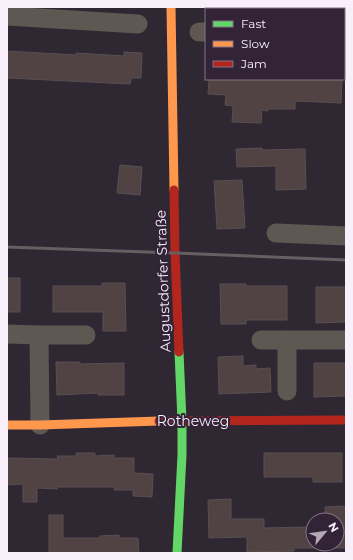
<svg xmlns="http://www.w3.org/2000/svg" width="353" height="560" viewBox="0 0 353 560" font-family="Montserrat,sans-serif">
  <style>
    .building { fill: #514343; stroke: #584f53 }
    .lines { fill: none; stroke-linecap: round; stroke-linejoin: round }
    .street { stroke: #5f5752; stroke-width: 19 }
    .fast { stroke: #63d668; stroke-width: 9 }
    .slow { stroke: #ff974d; stroke-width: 9 }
    .jam { stroke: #b3261e; stroke-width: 9 }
    .rail { stroke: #665e61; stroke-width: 3 }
    .labels { text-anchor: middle; stroke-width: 4; stroke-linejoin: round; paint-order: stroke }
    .street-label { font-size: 14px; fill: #f9effb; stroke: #322336 }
  </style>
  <rect width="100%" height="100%" fill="#2f2732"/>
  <g class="building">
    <polygon points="7,51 76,55 76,53 124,56 124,52 142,53 141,78 131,78 130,84 7,78"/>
    <polygon points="209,79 342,79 341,103 295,101 295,109 268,109 268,111 262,110 261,123 232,122 233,106 225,105 226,95 208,94"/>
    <polygon points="262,148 262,150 305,149 306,189 276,190 276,166 237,167 236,149"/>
    <polygon points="120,165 142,167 140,195 117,193"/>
    <polygon points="242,180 245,228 217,229 214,181"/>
    <rect x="7" y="278" width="13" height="34"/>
    <polygon points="102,283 125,283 126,331 103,331 103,312 53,312 53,286 102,286"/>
    <polygon points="220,284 246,284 246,286 287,286 287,320 246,320 246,324 221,324"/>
    <polygon points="316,287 346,287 346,322 316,323"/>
    <polygon points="243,356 243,366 256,365 256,369 270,368 271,392 219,394 218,357"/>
    <polygon points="56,362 80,362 80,364 124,363 124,395 98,395 98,393 57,395"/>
    <polygon points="314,363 346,363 346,396 314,397"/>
    <polygon points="76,453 95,453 95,456 114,455 114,458 134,458 134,473 153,474 152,497 133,496 133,490 114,490 115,487 58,487 57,489 37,488 37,502 23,502 23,484 7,485 7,458 58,459 57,456 76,456"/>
    <polygon points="264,453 342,453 342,482 313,482 313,477 264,477"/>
    <polygon points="231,499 231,519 264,519 264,528 309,527 309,524 313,524 313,544 337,544 337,520 325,520 325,507 346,506 346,548 294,548 294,551 247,552 247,537 209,538 208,500"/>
    <polygon points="49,515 63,515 63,538 100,538 100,536 119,535 119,538 138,538 139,553 49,553"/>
  </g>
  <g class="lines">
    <g class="street">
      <polyline points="7,16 138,24"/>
      <polyline points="199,32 206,32"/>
      <polyline points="344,42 346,42"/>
      <polyline points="276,233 346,236"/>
      <polyline points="7,334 39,335 86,335"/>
      <polyline points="39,335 40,425"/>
      <polyline points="261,340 346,340"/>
      <polyline points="287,391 287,340"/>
    </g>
    <polyline class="fast" points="177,553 182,455 182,421 179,352"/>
    <g class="slow">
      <polyline points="171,7 174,190"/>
      <polyline points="7,425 40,425 159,421"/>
    </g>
    <g class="jam">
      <polyline points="174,190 175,253 179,352"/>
      <polyline points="159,421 346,420"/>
    </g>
    <polyline class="rail" points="7,247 175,253 346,260"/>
  </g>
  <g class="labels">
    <g class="street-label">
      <text transform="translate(163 281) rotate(-92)" y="5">Augustdorfer Straße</text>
      <text x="193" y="426">Rotheweg</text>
    </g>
  </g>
  <rect width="353" height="560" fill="none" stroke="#f9effb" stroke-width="16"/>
  <rect x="205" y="8" width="140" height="72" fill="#322336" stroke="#827585"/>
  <rect x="213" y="21" width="20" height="6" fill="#63d668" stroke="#827585"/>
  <text x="241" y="28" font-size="12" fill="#f9effb">Fast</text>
  <rect x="213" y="41" width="20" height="6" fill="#ff974d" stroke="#827585"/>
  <text x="241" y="48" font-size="12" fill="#f9effb">Slow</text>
  <rect x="213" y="61" width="20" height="6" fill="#b3261e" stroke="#827585"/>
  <text x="241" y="68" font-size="12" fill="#f9effb">Jam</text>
  <g transform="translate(325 532) rotate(61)"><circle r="19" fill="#322336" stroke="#827585"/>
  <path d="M0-3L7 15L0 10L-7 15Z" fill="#b2a9b5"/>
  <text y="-6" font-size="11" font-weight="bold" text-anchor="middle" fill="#f9effb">N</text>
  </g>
</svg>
